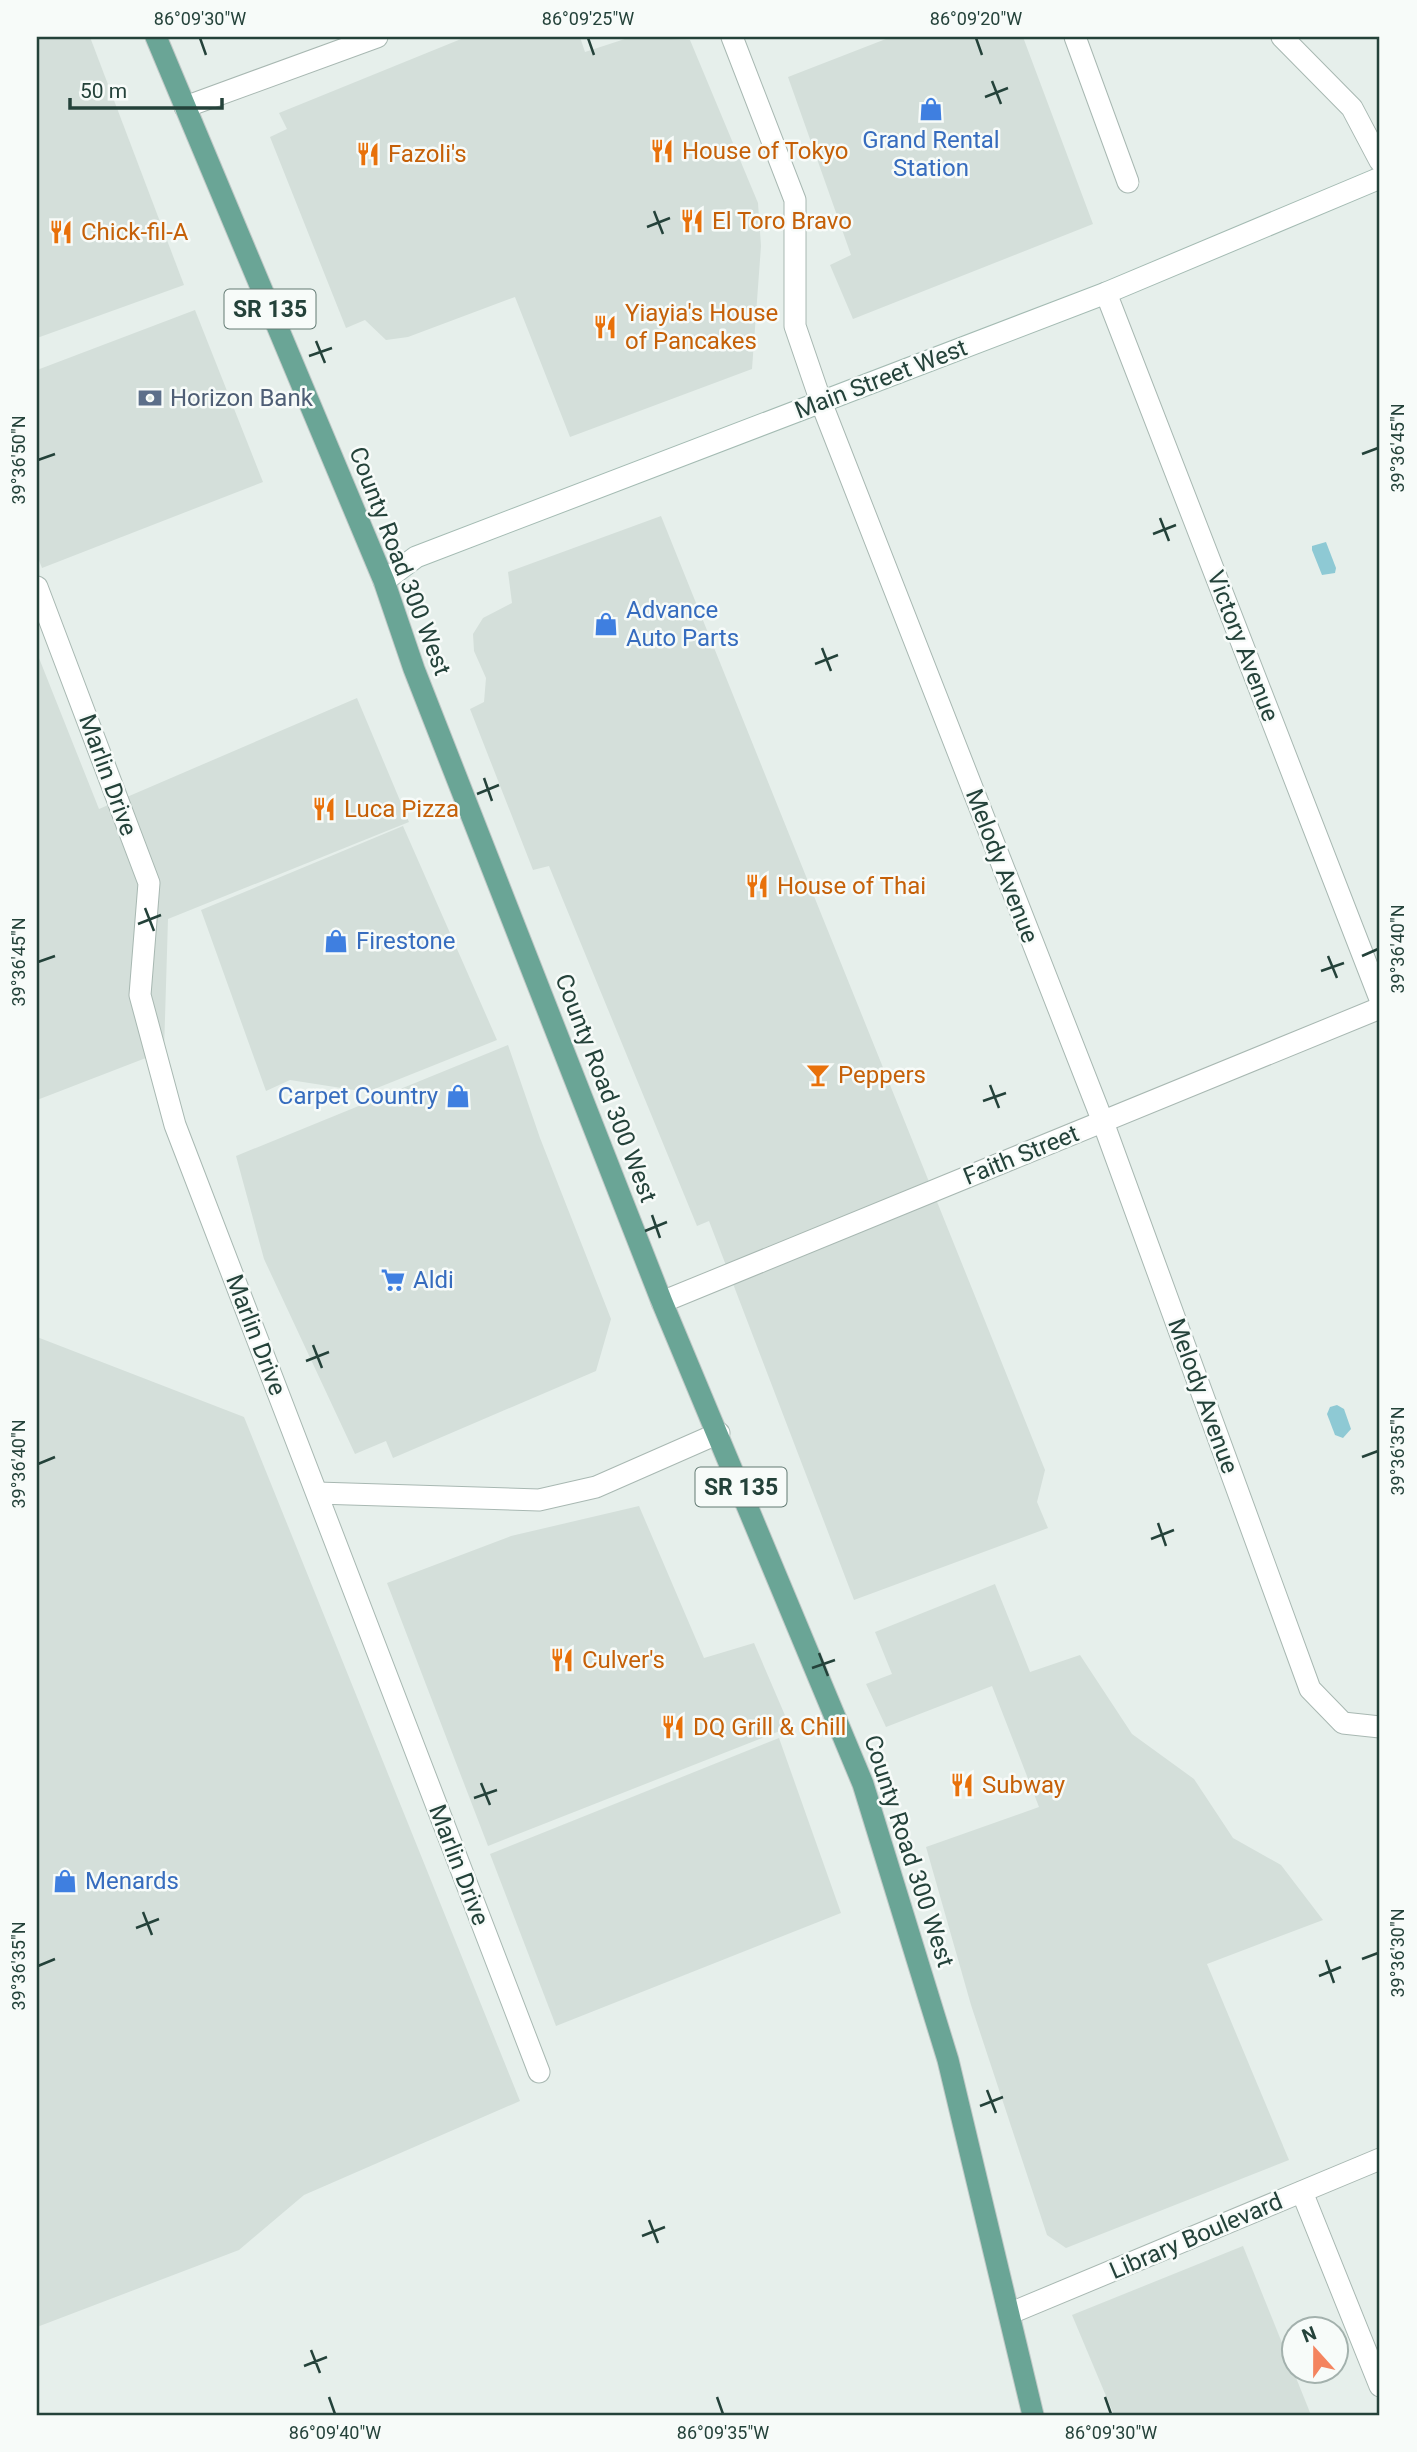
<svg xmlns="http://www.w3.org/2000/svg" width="1417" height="2452" viewBox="0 0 1417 2452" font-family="Roboto,sans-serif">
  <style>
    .built { fill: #d4dfda }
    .water { fill: #8ec9d4 }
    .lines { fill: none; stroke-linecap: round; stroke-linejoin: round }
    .minor-casing { stroke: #a8b8b2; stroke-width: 23 }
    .secondary-casing { stroke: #a4bbb3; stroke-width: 23 }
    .primary-casing { stroke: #c2cac8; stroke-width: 23 }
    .minor { stroke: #fff; stroke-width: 21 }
    .secondary { stroke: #fff; stroke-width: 21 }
    .primary { stroke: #6aa596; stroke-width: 21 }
    .ticks { fill: none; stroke: #24423a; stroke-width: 2.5 }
    .labels { text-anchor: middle; stroke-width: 5; stroke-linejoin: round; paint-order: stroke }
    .shield { fill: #f7fbf9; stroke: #637a73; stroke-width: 2 }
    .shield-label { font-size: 23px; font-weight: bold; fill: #24423a }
    .shop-label { font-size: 24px; fill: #366cbe; stroke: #f7fbf9; text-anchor: start }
    .food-label { font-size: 24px; fill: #c56008; stroke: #f7fbf9; text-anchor: start }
    .street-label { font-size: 24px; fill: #24423a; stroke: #f7fbf9 }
    .service-label { font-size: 24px; fill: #4e5e75; stroke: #f7fbf9; text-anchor: start }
    .neatline { fill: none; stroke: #24423a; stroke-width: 2.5 }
    .ticks-label { font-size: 18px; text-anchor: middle; fill: #24423a }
  </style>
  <rect width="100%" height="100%" fill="#e6efeb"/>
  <g class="built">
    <polygon points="37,37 90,37 184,285 37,338"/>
    <polygon points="466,37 580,37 585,52 631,37 690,40 758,203 761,246 752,369 570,437 515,297 408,337 386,340 365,320 346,328 270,137 287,129 279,113"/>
    <polygon points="891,37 1023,37 1093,224 853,319 830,265 851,255 788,77"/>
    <polygon points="195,310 263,482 42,568 37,555 37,370"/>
    <polygon points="661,516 1045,1470 1037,1502 1048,1528 854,1600 709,1221 697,1226 549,866 533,870 470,709 484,702 486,678 474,651 473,634 483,618 512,603 508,572"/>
    <polygon points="37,653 99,809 357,698 409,822 168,919 164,1051 37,1100"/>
    <polygon points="403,826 497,1040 367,1092 290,1080 266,1091 201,910"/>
    <polygon points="508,1045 540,1138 611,1319 596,1371 393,1458 386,1441 355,1454 264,1259 236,1156"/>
    <polygon points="37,1337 244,1417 520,2101 304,2195 239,2250 37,2327"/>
    <polygon points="639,1506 704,1658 754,1643 790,1727 488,1846 387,1583 511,1536"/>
    <polygon points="995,1584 1030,1672 1080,1655 1132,1734 1194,1779 1233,1838 1281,1865 1323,1920 1207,1964 1289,2160 1066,2248 1047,2235 971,2005 926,1847 1039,1807 992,1686 886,1727 866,1684 892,1674 875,1632"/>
    <polygon points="779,1738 841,1913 556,2026 490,1854"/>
    <polygon points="1243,2246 1311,2415 1114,2415 1072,2315"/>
  </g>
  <g class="water">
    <polygon points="1326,542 1336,568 1335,573 1322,575 1312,550 1312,546"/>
    <polygon points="1337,1405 1344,1409 1351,1429 1343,1438 1335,1435 1327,1414 1330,1407"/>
  </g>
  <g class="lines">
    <g class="minor-casing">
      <g id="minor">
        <polyline points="732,37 795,200 795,326 821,402 1103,1122 1310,1689 1343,1723 1380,1727"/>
        <polyline points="1075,37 1128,182"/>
        <polyline points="1282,37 1352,108 1380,161"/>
        <polyline points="185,107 377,37"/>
        <polyline points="1106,293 1380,999"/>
        <polyline points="37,587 149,883 140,995 175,1125 539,2072"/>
        <polyline points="662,1302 1380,1008"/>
        <polyline points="317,1493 539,1500 596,1487 719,1433"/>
        <polyline points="1302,2192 1380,2386"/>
        <polyline points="1011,2313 1380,2159"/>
      </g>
    </g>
    <g class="secondary-casing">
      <polyline id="secondary" points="384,581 416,557 1106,293 1380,178"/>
    </g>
    <g class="primary-casing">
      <polyline id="primary" points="156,37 384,581 414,669 662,1302 863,1784 948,2060 1033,2415"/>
    </g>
    <use href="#minor" class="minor"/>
    <use href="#secondary" class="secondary"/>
    <use href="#primary" class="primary"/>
  </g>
  <path class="ticks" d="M200,38L206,55M588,38L594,55M976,38L982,55M992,81L1001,104M985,97L1008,88M654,211L663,234M647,227L670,218M316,341L325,363M309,356L332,348M1362,454L1378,448M38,460L55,454M1160,518L1169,541M1153,534L1176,525M822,648L831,671M815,664L838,655M484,778L492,801M477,794L499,785M145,908L154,931M138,924L161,915M1328,956L1337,978M1362,956L1378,949M38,962L55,956M1321,971L1344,963M990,1085L999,1108M983,1101L1006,1093M652,1215L660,1238M645,1231L667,1222M313,1345L322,1368M306,1361L329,1352M1362,1457L1378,1451M38,1464L55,1457M1158,1523L1166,1546M1151,1539L1174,1530M819,1653L828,1676M812,1668L835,1660M481,1783L490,1805M474,1798L497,1790M143,1912L152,1935M136,1928L159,1919M1362,1959L1378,1953M1326,1960L1334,1983M38,1966L55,1959M1319,1976L1341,1967M987,2090L996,2113M980,2106L1003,2097M649,2220L658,2243M642,2236L665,2227M311,2350L320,2373M304,2366L327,2357M329,2397L335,2414M717,2397L723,2414M1105,2397L1111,2414"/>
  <defs>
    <g id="shop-bare" transform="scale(1.89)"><path d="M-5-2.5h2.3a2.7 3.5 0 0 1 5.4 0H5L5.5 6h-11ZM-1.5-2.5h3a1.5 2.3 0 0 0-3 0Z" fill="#3f7fe0" stroke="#f7fbf9" stroke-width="2.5" paint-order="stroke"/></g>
    <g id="restaurant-bare" transform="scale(1.89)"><path d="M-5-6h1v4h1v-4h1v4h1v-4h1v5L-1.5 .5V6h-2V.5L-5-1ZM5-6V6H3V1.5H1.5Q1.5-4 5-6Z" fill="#e8710a" stroke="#f7fbf9" stroke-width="2.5" paint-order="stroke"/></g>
    <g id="bank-bare" transform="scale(1.89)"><path d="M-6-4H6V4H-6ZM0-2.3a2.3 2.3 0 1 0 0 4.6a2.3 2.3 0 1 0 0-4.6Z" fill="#5c6f8a" stroke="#f7fbf9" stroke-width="2.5" paint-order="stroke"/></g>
    <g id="bar-bare" transform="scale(1.89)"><path d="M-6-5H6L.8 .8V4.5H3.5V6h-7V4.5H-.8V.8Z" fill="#e8710a" stroke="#f7fbf9" stroke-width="2.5" paint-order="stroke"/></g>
    <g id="supermarket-bare" transform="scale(1.89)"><path d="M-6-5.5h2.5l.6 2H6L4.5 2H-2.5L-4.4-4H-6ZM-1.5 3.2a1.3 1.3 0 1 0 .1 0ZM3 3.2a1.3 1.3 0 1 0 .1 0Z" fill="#3f7fe0" stroke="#f7fbf9" stroke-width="2.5" paint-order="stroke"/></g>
  </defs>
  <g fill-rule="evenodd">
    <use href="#shop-bare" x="931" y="109"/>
    <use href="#restaurant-bare" x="662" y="151"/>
    <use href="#restaurant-bare" x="368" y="154"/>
    <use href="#restaurant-bare" x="692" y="221"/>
    <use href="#restaurant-bare" x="61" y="232"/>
    <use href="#restaurant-bare" x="605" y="327"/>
    <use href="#bank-bare" x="150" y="398"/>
    <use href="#shop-bare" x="606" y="624"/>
    <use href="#restaurant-bare" x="324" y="809"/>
    <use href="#restaurant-bare" x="757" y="886"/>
    <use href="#shop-bare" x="336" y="941"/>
    <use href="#bar-bare" x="818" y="1075"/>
    <use href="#shop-bare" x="458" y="1096"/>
    <use href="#supermarket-bare" x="393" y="1280"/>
    <use href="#restaurant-bare" x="562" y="1660"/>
    <use href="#restaurant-bare" x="673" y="1727"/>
    <use href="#restaurant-bare" x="962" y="1785"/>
    <use href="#shop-bare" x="65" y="1881"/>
  </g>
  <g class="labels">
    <g class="shield">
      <rect x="224.5" y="289.5" width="91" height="39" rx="5"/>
      <rect x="695.5" y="1467.5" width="91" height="39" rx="5"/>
    </g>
    <g class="shield-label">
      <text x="270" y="317">SR 135</text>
      <text x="741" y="1495">SR 135</text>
    </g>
    <g class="shop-label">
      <text x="931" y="148" text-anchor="middle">Grand Rental<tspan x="931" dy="28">Station</tspan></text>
      <text x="626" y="618">Advance<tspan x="626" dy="28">Auto Parts</tspan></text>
      <text x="356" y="949">Firestone</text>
      <text x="438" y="1104" text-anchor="end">Carpet Country</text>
      <text x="413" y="1288">Aldi</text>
      <text x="85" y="1889">Menards</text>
    </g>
    <g class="food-label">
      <text x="682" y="159">House of Tokyo</text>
      <text x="388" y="162">Fazoli's</text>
      <text x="712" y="229">El Toro Bravo</text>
      <text x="81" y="240">Chick-fil-A</text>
      <text x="625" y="321">Yiayia's House<tspan x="625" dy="28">of Pancakes</tspan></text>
      <text x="344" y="817">Luca Pizza</text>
      <text x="777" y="894">House of Thai</text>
      <text x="838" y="1083">Peppers</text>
      <text x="582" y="1668">Culver's</text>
      <text x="693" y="1735">DQ Grill &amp; Chill</text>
      <text x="982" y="1793">Subway</text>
    </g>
    <g class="street-label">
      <text transform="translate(881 379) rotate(-21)" y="8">Main Street West</text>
      <text transform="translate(400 561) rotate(69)" y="8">County Road 300 West</text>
      <text transform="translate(1243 646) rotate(69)" y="8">Victory Avenue</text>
      <text transform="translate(108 775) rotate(70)" y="8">Marlin Drive</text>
      <text transform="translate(1002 866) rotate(69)" y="8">Melody Avenue</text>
      <text transform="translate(606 1088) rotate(69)" y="8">County Road 300 West</text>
      <text transform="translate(1021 1155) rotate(-22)" y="8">Faith Street</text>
      <text transform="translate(256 1335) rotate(69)" y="8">Marlin Drive</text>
      <text transform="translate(1203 1396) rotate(70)" y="8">Melody Avenue</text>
      <text transform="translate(909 1851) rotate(72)" y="8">County Road 300 West</text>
      <text transform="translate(459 1865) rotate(69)" y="8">Marlin Drive</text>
      <text transform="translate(1196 2236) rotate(-23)" y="8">Library Boulevard</text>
    </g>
    <g class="service-label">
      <text x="170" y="406">Horizon Bank</text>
    </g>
  </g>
  <rect width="1417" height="2452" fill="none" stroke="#f7fbf9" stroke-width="77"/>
  <g transform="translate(1315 2350) rotate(339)"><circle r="33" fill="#f7fbf9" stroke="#a3b1ad" stroke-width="2"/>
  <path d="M0-5L12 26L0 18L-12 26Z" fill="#f4845f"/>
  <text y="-10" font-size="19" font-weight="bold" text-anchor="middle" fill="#24423a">N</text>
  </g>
  <path d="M70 98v10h152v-10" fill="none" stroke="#24423a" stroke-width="3.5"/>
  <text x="80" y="98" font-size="21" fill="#24423a" stroke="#f7fbf9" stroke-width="5" paint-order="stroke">50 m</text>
  <rect x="38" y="38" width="1340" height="2376" class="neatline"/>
  <g class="ticks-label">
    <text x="200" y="25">86°09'30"W</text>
    <text x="588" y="25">86°09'25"W</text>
    <text x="976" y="25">86°09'20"W</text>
    <text transform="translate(1398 448) rotate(-90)" y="6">39°36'45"N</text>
    <text transform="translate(19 460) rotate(-90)" y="6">39°36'50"N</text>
    <text transform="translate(1398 949) rotate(-90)" y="6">39°36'40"N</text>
    <text transform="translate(19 962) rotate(-90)" y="6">39°36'45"N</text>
    <text transform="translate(1398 1451) rotate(-90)" y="6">39°36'35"N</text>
    <text transform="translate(19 1464) rotate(-90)" y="6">39°36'40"N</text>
    <text transform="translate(1398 1953) rotate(-90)" y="6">39°36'30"N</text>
    <text transform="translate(19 1966) rotate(-90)" y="6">39°36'35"N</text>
    <text x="335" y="2439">86°09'40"W</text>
    <text x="723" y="2439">86°09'35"W</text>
    <text x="1111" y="2439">86°09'30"W</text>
  </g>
</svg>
